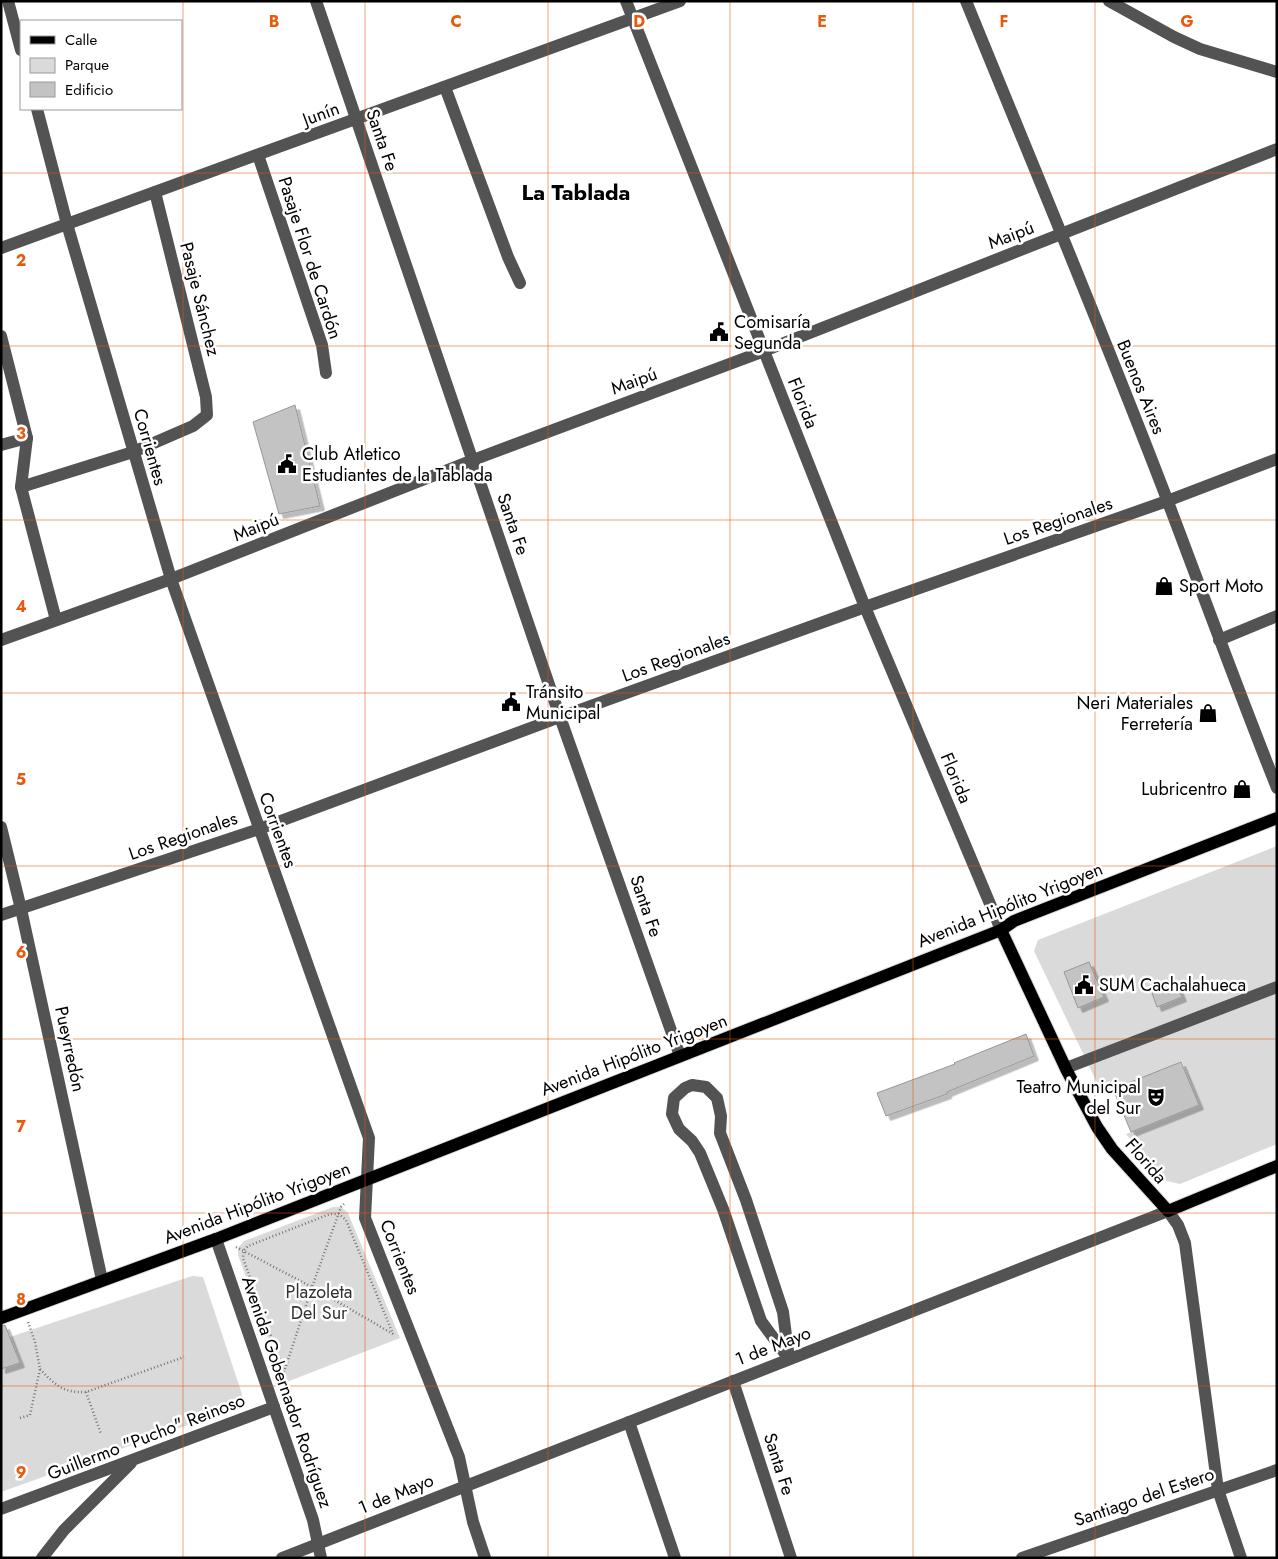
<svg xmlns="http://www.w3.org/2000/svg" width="1278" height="1559" viewBox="0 0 1278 1559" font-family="Jost,sans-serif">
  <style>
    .green { fill: #dadada }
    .building { fill: #c3c3c3; stroke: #979797; filter: url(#shadow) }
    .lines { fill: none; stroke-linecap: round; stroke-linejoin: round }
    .major-casing { stroke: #dbdbdb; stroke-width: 14 }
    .path { stroke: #757575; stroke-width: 2.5; stroke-dasharray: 1 2.5; stroke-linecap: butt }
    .minor { stroke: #535353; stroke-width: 12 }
    .major { stroke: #000; stroke-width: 12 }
    .grid { fill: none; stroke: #e8590c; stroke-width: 1; stroke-opacity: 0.55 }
    .labels { text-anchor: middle; stroke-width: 5; stroke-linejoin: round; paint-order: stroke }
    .street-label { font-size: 18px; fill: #000; stroke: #fff }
    .poi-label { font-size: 18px; fill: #000; stroke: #fff; text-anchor: start }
    .park-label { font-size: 18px; fill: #313131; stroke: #fff }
    .district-label { font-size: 22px; font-weight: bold; fill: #000; stroke: #fff }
    .grid-label { font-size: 16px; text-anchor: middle; font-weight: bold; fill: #e8590c; stroke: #fff; stroke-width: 5; stroke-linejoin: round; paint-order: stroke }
  </style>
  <defs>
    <filter id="shadow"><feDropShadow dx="4.5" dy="4.5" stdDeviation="0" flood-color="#0004"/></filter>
  </defs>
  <rect width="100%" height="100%" fill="#fff"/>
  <g class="green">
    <polygon points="1277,846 1277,1144 1180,1184 1167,1181 1126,1134 1199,1105 1182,1062 1102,1093 1034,951 1038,940"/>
    <polygon points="333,1207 341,1207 348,1213 400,1338 284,1383 238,1255 238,1248 244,1241"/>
    <polygon points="192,1276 203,1277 242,1394 241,1403 238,1407 1,1492 1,1369 20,1362 10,1337"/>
  </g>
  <g class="building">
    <polygon points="295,405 320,506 279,514 253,422"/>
    <polygon points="1089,962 1104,997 1078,1008 1064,972"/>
    <polygon points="1176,983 1182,997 1157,1007 1152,993"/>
    <polygon points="1026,1034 1034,1056 947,1092 947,1094 886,1116 877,1093 955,1064 954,1063"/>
    <polygon points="1181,1062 1199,1105 1131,1132 1113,1089"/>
    <polygon points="5,1325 20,1363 1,1369 1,1326"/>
  </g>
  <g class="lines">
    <g class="major-casing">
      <g id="major">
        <polyline points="1001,930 1067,1071 1097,1127 1112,1149 1168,1211 1277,1166"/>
        <polyline points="1,1318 216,1239 1001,930 1014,921 1277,818"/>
      </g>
    </g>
    <g class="path">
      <polyline points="236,1247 312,1287 393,1334"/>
      <path d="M40,1369C55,1385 63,1393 86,1392L184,1357"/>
      <polyline points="284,1372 243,1258 244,1250 248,1246 330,1214 339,1214 346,1220 393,1334"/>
      <polyline points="284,1383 284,1372 312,1287 341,1207 344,1204"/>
      <polyline points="86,1392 101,1434"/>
      <polyline points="20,1418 30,1415 40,1369 35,1342 28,1322"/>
    </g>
    <g class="minor">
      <polyline points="8,1 21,50"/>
      <polyline points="316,1 560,717 680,1056"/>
      <polyline points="626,1 865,607 1001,930"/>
      <path d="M966,1C1034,168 1104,334 1168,502C1204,597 1239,693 1277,788"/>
      <polyline points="1109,1 1174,37 1200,49 1277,72"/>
      <polyline points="445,87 508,257 520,283"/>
      <polyline points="37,109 67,224 171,579 369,1138 365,1218 459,1457 473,1522 485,1558"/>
      <polyline points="258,155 322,345 326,373"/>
      <polyline points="1,248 680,1"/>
      <polyline points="1,336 27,438 21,487 56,620"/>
      <polyline points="1,445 27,438"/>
      <polyline points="21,487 133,452 193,426 207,415 206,397 155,192"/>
      <polyline points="1,640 171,579 473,460 764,351 1277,149"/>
      <polyline points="1219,640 1277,616"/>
      <polyline points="1,827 21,909 102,1280"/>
      <polyline points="1,915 259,829 560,717 865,607 1167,501 1277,459"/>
      <polyline points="1066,1068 1277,987"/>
      <polygon points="692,1085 706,1087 717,1098 721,1116 720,1133 746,1200 783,1312 789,1359 761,1321 723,1209 700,1153 692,1141 679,1129 672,1114 674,1098 685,1088"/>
      <polyline points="216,1239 313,1520 321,1558"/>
      <polyline points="733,1381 791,1558"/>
      <polyline points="629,1422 675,1558"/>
      <polyline points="1,1509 274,1407"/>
      <polyline points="42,1558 64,1530 131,1463"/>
      <polyline points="282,1558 1168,1211 1178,1225 1185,1243 1218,1490 1241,1558"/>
      <polyline points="1022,1558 1277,1470"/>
    </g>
    <use href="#major" class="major"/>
  </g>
  <path class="grid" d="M183,1V1558M365,1V1558M548,1V1558M730,1V1558M913,1V1558M1095,1V1558M1,173H1277M1,346H1277M1,520H1277M1,693H1277M1,866H1277M1,1039H1277M1,1213H1277M1,1386H1277"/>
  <defs>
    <g id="civic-bare" transform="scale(1.5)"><path d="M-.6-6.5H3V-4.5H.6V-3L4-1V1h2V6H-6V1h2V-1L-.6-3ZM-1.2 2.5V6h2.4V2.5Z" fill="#000" stroke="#fff" stroke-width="2.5" paint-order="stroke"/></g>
    <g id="shop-bare" transform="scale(1.5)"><path d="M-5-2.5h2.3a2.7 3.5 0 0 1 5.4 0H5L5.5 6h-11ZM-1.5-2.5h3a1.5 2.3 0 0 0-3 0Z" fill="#000" stroke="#fff" stroke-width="2.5" paint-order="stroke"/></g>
    <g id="theatre-bare" transform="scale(1.5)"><path d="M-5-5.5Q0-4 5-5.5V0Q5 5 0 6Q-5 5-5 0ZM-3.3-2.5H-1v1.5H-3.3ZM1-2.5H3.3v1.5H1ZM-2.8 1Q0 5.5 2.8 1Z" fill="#000" stroke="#fff" stroke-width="2.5" paint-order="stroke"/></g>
  </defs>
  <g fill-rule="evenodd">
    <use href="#civic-bare" x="719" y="332"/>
    <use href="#civic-bare" x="287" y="464"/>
    <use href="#shop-bare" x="1164" y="586"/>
    <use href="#civic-bare" x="511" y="702"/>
    <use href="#shop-bare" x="1208" y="713"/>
    <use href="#shop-bare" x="1242" y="789"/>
    <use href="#civic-bare" x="1084" y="985"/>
    <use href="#theatre-bare" x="1156" y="1097"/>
  </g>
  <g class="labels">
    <g class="street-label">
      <text transform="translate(321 114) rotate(-20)" y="6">Junín</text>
      <text transform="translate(382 140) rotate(71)" y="6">Santa Fe</text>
      <text transform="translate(1011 235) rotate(-21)" y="6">Maipú</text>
      <text transform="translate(310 258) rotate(72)" y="6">Pasaje Flor de Cardón</text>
      <text transform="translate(200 299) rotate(76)" y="6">Pasaje Sánchez</text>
      <text transform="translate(634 381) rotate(-20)" y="6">Maipú</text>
      <text transform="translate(1141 387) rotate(68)" y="6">Buenos Aires</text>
      <text transform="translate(803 403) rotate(68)" y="6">Florida</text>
      <text transform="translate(150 447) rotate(74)" y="6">Corrientes</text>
      <text transform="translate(1058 521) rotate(-19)" y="6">Los Regionales</text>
      <text transform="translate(513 524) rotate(71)" y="6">Santa Fe</text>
      <text transform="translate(256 527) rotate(-22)" y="6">Maipú</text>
      <text transform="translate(676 657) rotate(-20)" y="6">Los Regionales</text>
      <text transform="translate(956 778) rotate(67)" y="6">Florida</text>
      <text transform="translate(278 830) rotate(70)" y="6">Corrientes</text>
      <text transform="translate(183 836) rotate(-19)" y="6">Los Regionales</text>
      <text transform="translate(1010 905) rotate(-22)" y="6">Avenida Hipólito Yrigoyen</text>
      <text transform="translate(646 906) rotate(71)" y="6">Santa Fe</text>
      <text transform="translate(70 1049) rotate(78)" y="6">Pueyrredón</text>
      <text transform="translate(634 1055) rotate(-21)" y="6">Avenida Hipólito Yrigoyen</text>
      <text transform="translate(1146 1161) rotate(49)" y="6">Florida</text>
      <text transform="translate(257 1203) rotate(-21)" y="6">Avenida Hipólito Yrigoyen</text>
      <text transform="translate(400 1257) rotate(68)" y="6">Corrientes</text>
      <text transform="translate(773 1346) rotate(-21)" y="6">1 de Mayo</text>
      <text transform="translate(287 1392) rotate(71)" y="6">Avenida Gobernador Rodríguez</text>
      <text transform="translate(146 1437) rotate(-21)" y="6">Guillermo "Pucho" Reinoso</text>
      <text transform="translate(779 1464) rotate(72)" y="6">Santa Fe</text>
      <text transform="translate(396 1494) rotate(-22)" y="6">1 de Mayo</text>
      <text transform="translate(1144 1497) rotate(-19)" y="6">Santiago del Estero</text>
    </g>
    <g class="poi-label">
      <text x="734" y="328">Comisaría<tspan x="734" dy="21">Segunda</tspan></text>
      <text x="302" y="460">Club Atletico<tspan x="302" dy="21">Estudiantes de la Tablada</tspan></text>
      <text x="1179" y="592">Sport Moto</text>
      <text x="526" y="698">Tránsito<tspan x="526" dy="21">Municipal</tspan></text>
      <text x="1193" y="709" text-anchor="end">Neri Materiales<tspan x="1193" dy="21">Ferretería</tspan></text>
      <text x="1227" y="795" text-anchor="end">Lubricentro</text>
      <text x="1099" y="991">SUM Cachalahueca</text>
      <text x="1141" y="1093" text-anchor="end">Teatro Municipal<tspan x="1141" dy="21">del Sur</tspan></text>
    </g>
    <g class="park-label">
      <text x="319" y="1298">Plazoleta<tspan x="319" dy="21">Del Sur</tspan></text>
    </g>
    <g class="district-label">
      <text x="576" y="200">La Tablada</text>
    </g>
  </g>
  <g class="grid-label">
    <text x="274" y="27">B</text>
    <text x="456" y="27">C</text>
    <text x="639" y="27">D</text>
    <text x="822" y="27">E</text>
    <text x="1004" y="27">F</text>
    <text x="1187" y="27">G</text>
    <text x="21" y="266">2</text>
    <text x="21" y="439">3</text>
    <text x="21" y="612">4</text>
    <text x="21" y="785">5</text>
    <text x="21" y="958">6</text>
    <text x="21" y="1132">7</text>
    <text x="21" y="1305">8</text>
    <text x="21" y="1478">9</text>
  </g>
  <rect width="1278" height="1559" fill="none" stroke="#000000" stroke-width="5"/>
  <rect x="20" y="20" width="162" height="90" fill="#ffffff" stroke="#999999"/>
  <rect x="30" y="36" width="25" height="8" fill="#000000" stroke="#999999"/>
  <text x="65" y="45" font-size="15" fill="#000000">Calle</text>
  <rect x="30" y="58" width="25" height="15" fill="#dadada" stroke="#999999"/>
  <text x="65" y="70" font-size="15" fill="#000000">Parque</text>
  <rect x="30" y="82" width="25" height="15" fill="#c3c3c3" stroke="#999999"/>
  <text x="65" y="95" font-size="15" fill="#000000">Edificio</text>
</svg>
